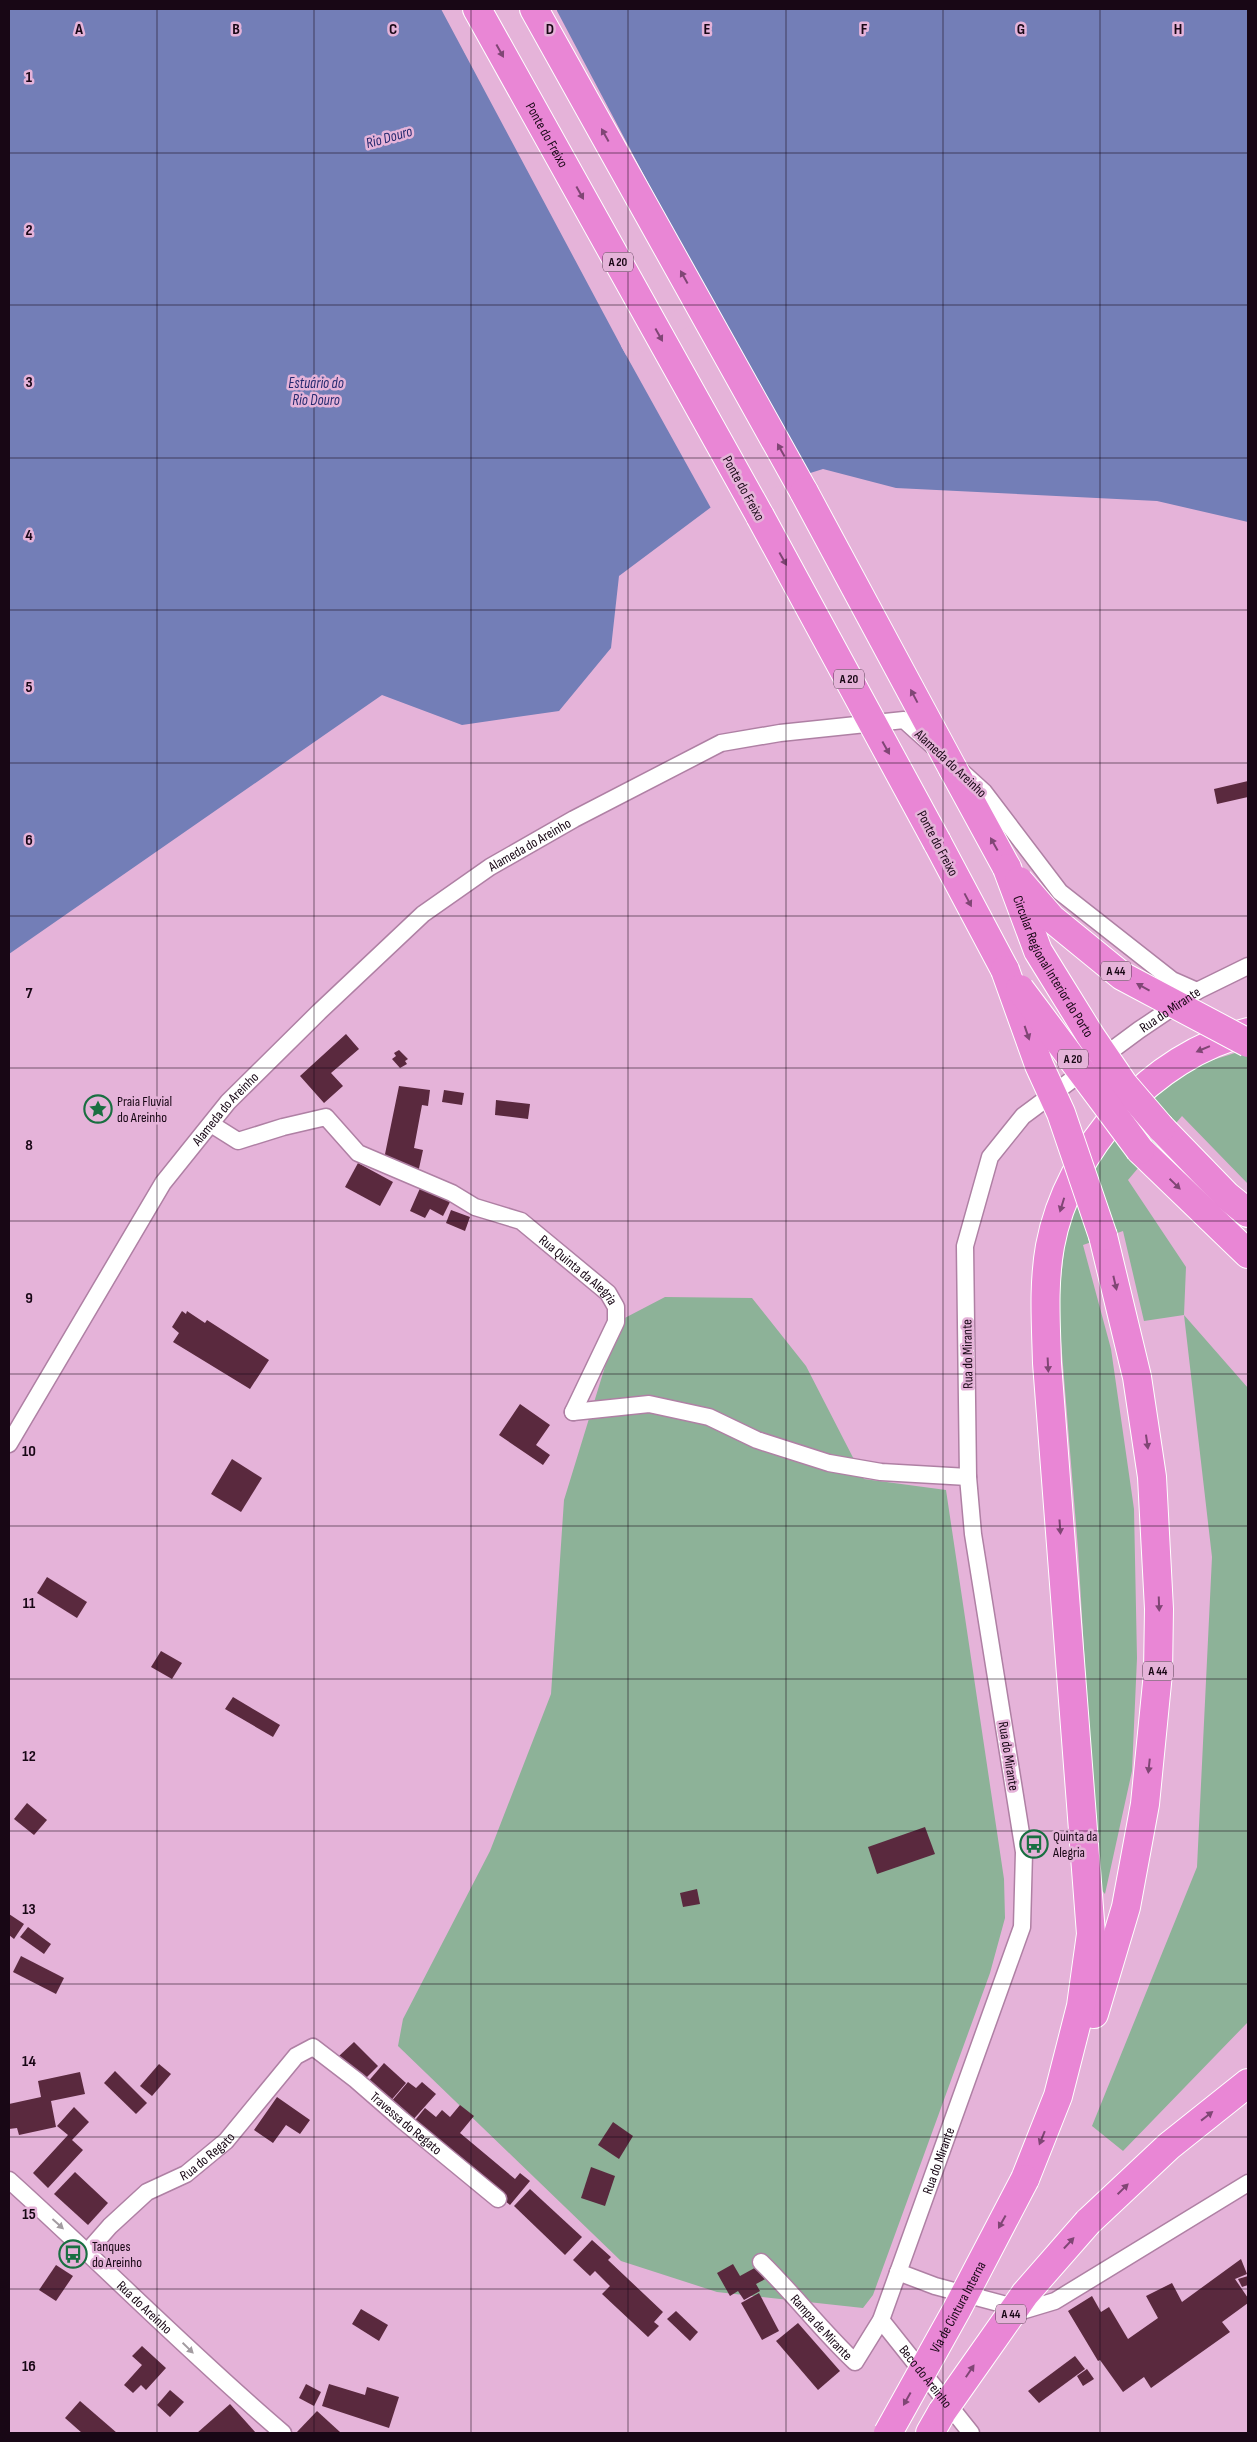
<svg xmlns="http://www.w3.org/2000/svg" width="1257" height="2442" viewBox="0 0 1257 2442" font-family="'Sofia Sans Condensed',sans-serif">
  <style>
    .green { fill: #8db298 }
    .water { fill: #737eb7; fill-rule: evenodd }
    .pier { fill: #e5b3d9; fill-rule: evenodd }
    .building { fill: #5a293e }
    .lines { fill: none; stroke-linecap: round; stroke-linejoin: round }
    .minor-casing { stroke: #af80a4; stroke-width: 19 }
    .motorway-casing { stroke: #fff; stroke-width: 30 }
    .minor { stroke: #fff; stroke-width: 16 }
    .motorway { stroke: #e986d5; stroke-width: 28 }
    .motorway-bridge-casing { stroke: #fff; stroke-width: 30; stroke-linecap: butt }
    .motorway-bridge { stroke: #e986d5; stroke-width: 28 }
    .oneway { fill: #804675 }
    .oneway2 { fill: #a39ca1 }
    .grid { fill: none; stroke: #180715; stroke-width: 1; stroke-opacity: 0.55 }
    .labels { text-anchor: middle; stroke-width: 5; stroke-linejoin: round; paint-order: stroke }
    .shield { fill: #e5b3d9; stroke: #563b50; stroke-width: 1 }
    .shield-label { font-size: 12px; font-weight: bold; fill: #180715 }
    .street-label { font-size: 14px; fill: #180715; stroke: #e5b3d9 }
    .poi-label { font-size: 14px; fill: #180715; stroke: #e5b3d9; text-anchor: start }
    .water-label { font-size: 15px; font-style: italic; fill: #25296e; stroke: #e5b3d9 }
    .grid-label { font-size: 16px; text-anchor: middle; font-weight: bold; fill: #180715; stroke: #e5b3d9; stroke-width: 5; stroke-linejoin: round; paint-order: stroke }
  </style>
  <rect width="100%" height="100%" fill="#e5b3d9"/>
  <g class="green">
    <polygon points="1248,1049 1248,1184 1182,1116 1128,1180 1186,1267 1184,1315 1248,1388 1248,2022 1123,2151 1092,2126 1197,1867 1212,1557 1184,1315 1144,1321 1123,1231 1083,1245 1111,1349 1134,1509 1137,1658 1132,1771 1105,1894 1098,1886 1078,1549 1058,1304 1066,1235 1072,1211 1101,1150 1164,1087 1203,1063"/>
    <polygon points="665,1297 752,1298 806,1366 864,1479 946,1490 1004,1879 1005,1918 990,1973 873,2295 863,2308 717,2292 621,2261 398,2046 403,2019 490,1851 551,1694 564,1500 619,1321"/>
  </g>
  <path class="water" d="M9,9H525L466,40L464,51L469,60L479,62L555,21L557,11L556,9H1248V522L1157,501L896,488L823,469L718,502L619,576L611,648L559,711L462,725L382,695L9,954ZM699,295L712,317L636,357L626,355L621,346L623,336Z"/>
  <path class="pier" d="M441,9H528L468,42L466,50L471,58L479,60L553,20V9H556L709,298L809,477L719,505L712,510L621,346ZM699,298L710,315L636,355L628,353L623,346L625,337Z"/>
  <g class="building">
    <polygon points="1248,781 1248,797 1217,804 1214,789"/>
    <polygon points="346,1034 359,1049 331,1073 343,1086 324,1103 300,1076"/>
    <polygon points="399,1050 408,1059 405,1061 407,1064 400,1068 392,1059 396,1056 394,1053"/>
    <polygon points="399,1086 430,1090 428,1106 422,1105 414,1148 423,1150 418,1173 384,1159"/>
    <polygon points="444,1090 464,1093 462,1105 442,1102"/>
    <polygon points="496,1100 530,1104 528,1119 495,1115"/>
    <polygon points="358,1163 393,1182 380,1206 345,1187"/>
    <polygon points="421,1186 451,1200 443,1216 430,1209 425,1218 410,1211"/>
    <polygon points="451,1210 470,1217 465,1231 446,1223"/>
    <polygon points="182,1311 186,1314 187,1311 205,1323 207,1320 269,1360 250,1389 173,1342 179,1333 172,1327"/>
    <polygon points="520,1404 550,1425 536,1445 550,1455 543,1465 499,1435"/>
    <polygon points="232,1459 262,1478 241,1512 211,1494"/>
    <polygon points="47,1577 87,1602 77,1618 37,1593"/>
    <polygon points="161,1651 182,1663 172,1679 151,1667"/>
    <polygon points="233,1697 280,1725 273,1737 225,1709"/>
    <polygon points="27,1803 47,1820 34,1835 14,1819"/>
    <polygon points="925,1827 935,1854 877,1874 868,1847"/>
    <polygon points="697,1889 700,1904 683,1907 680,1893"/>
    <polygon points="9,1914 24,1924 14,1939 9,1935"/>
    <polygon points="28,1927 51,1944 44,1954 20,1937"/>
    <polygon points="21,1956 64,1978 56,1994 13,1972"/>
    <polygon points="354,2042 378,2066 363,2081 339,2056"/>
    <polygon points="384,2063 406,2083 388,2104 366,2084"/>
    <polygon points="159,2064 171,2074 152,2096 140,2086"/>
    <polygon points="115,2071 147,2103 136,2114 104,2083"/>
    <polygon points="80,2072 85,2094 51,2101 56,2127 19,2135 17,2128 9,2129 9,2104 41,2097 38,2081"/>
    <polygon points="408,2082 416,2088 422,2082 436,2094 411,2122 390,2103"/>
    <polygon points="277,2097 310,2120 300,2134 286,2125 273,2143 254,2130"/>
    <polygon points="460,2105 474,2116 460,2133 515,2179 520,2173 530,2181 510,2205 412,2124 425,2108 436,2117 442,2110 450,2117"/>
    <polygon points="74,2107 89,2122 72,2140 83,2150 48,2188 33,2173 68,2135 57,2126"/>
    <polygon points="613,2122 633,2136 619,2159 598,2145"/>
    <polygon points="591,2167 615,2176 605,2206 581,2198"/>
    <polygon points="75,2172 108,2203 88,2225 54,2194"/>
    <polygon points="530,2189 582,2237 565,2255 514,2206"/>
    <polygon points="592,2240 611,2257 608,2260 663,2312 654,2322 659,2326 648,2337 602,2294 610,2286 595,2271 590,2276 573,2260"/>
    <polygon points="1241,2259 1247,2274 1235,2279 1248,2298 1248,2303 1222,2322 1230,2332 1151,2388 1144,2377 1123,2392 1100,2360 1098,2361 1068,2311 1092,2296 1101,2312 1109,2307 1128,2339 1158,2318 1146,2296 1172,2283 1182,2302"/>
    <polygon points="733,2264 740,2276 760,2265 767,2278 756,2284 760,2291 744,2300 738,2291 730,2296 717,2273"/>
    <polygon points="56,2265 73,2276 56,2301 39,2290"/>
    <polygon points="1248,2276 1248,2285 1242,2287 1238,2279"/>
    <polygon points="759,2293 779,2331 762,2340 741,2303"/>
    <polygon points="361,2309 388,2325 379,2341 352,2324"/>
    <polygon points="676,2311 698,2332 690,2341 667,2319"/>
    <polygon points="798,2323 840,2371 818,2390 776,2341"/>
    <polygon points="142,2346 166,2368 146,2390 141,2385 133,2393 124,2385 142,2365 132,2356"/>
    <polygon points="1075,2356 1085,2369 1039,2403 1028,2391"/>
    <polygon points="1087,2369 1094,2379 1083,2386 1077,2376"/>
    <polygon points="306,2384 321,2392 314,2406 299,2398"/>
    <polygon points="329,2384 365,2395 367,2387 399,2397 389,2428 322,2406"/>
    <polygon points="170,2390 184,2402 170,2417 157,2405"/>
    <polygon points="80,2401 117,2433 82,2433 65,2418"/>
    <polygon points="230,2404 256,2433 197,2433"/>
    <polygon points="317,2411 340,2432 339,2433 296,2433"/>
  </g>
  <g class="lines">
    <g class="minor-casing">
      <g id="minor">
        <polyline points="962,772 984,792 1060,892 1172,980 1197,991"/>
        <path id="s1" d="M211,1124L238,1141L283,1127L326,1117L358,1153L452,1193L475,1207L521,1221L608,1293L616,1307V1322L573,1412"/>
        <polyline points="573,1412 649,1404 709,1417 757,1440 829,1463 881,1472 968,1477"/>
        <path id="s2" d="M9,1444L163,1183L228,1102L319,1012L423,914L490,867L574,819L721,743L780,733L904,720L933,746"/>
        <path id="s3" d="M9,2180C101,2263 188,2352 283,2433"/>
        <path id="s4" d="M88,2251L110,2226L147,2192L186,2174L226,2141L296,2056L313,2047L356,2080L402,2120L498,2199"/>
        <path id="s5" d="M761,2262C794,2294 821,2330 855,2362L881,2320L1022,1927L1024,1852L973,1534L968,1477L965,1246L990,1157L1023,1116L1139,1030L1197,991L1248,966"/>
        <polyline points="898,2272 935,2286 1025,2310 1055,2301 1248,2183"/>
        <path id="s6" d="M881,2320L971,2433"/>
      </g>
    </g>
    <g class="motorway-casing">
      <g id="motorway">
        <path id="s7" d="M477,9L760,516"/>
        <polyline points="534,9 804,492"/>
        <polyline points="953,769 1007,868"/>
        <polyline points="937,842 1005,970"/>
        <polyline points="1161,1128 1227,1196 1248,1213"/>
        <polyline points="1140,1150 1248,1254"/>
        <polyline points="1094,2014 1126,1907 1145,1804 1158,1673 1159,1609 1152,1477 1137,1377 1103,1236"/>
        <path d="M1025,2179L1058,2096L1081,2006L1091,1934L1047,1363C1046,1324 1043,1285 1050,1246C1068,1149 1152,1055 1248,1032"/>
        <polyline points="1088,2222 1169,2146 1248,2083"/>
        <polyline points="930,2433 942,2412"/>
      </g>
    </g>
    <use href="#minor" class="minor"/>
    <use href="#motorway" class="motorway"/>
    <g class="motorway-bridge-casing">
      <g id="motorway-bridge">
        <polyline points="804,492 953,769"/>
        <polyline points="760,516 937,842"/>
        <path id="s8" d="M1007,868L1038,951L1090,1035L1124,1085L1161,1128"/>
        <polyline points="1019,881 1051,918 1122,976 1248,1043"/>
        <polyline points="1005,970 1039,1065 1061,1113 1103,1236"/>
        <polyline points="1020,989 1140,1150"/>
        <polyline points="942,2412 1025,2294 1088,2222"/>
        <path id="s9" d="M888,2433L956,2311L1025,2179"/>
      </g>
    </g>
    <use href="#motorway-bridge" class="motorway-bridge"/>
  </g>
  <defs><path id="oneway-solid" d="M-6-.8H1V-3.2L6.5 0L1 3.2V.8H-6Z" transform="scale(1.25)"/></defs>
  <g class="oneway">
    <use href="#oneway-solid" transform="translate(500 51) rotate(61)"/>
    <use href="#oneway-solid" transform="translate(605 135) rotate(-119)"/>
    <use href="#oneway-solid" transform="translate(580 193) rotate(61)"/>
    <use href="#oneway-solid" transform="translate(684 277) rotate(-119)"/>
    <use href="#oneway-solid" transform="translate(659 335) rotate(61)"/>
    <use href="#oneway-solid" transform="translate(781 450) rotate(-119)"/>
    <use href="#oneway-solid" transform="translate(783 559) rotate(61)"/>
    <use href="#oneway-solid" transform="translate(914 696) rotate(-118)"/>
    <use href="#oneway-solid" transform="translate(886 748) rotate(61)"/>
    <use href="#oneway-solid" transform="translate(994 844) rotate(-119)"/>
    <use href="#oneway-solid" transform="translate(968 900) rotate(62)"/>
    <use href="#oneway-solid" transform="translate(1143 987) rotate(-151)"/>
    <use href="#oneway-solid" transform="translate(1027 1033) rotate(71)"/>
    <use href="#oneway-solid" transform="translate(1203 1049) rotate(157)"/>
    <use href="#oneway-solid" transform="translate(1175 1184) rotate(44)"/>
    <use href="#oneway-solid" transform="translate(1062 1205) rotate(107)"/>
    <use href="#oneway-solid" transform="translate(1115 1283) rotate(77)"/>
    <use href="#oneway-solid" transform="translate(1048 1365) rotate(87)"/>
    <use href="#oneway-solid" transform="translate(1147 1442) rotate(82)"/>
    <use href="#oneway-solid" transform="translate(1060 1527) rotate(86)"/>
    <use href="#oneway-solid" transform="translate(1159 1604) rotate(88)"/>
    <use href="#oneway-solid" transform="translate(1149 1766) rotate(96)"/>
    <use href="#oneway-solid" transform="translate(1207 2116) rotate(-38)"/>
    <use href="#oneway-solid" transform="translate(1042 2138) rotate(112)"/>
    <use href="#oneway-solid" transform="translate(1123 2189) rotate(-44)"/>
    <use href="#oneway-solid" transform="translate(1002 2222) rotate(119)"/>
    <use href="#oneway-solid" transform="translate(1069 2243) rotate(-47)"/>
    <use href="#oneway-solid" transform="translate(970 2371) rotate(-56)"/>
    <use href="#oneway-solid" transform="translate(907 2399) rotate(119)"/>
  </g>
  <g class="oneway2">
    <use href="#oneway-solid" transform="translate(58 2224) rotate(42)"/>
    <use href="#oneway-solid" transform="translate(188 2348) rotate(44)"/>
  </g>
  <path class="grid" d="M157,9V2433M314,9V2433M471,9V2433M628,9V2433M786,9V2433M943,9V2433M1100,9V2433M9,153H1248M9,305H1248M9,458H1248M9,610H1248M9,763H1248M9,916H1248M9,1068H1248M9,1221H1248M9,1374H1248M9,1526H1248M9,1679H1248M9,1831H1248M9,1984H1248M9,2137H1248M9,2289H1248"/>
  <defs>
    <g id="sight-ring" transform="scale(1.4375)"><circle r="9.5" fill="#e5b3d9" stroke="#196f41" stroke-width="1.5"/><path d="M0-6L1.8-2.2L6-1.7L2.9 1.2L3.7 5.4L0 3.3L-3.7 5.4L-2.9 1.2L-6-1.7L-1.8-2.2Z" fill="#196f41"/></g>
    <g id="bus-ring" transform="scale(1.4375)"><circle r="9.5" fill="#e5b3d9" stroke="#196f41" stroke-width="1.5"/><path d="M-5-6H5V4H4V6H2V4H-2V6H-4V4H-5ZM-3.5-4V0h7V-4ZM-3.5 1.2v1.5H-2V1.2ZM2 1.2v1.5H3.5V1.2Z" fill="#196f41"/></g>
  </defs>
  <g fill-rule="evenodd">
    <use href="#sight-ring" x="98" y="1109"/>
    <use href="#bus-ring" x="1034" y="1844"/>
    <use href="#bus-ring" x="73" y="2254"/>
  </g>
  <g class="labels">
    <g class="shield">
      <rect x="603" y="252.5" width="30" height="19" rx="4"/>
      <rect x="834" y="669.5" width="30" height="19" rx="4"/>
      <rect x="1101" y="961.5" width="30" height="19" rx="4"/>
      <rect x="1058" y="1049.5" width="30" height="19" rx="4"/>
      <rect x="1143" y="1661.5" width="30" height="19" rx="4"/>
      <rect x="996" y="2304.5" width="30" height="19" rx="4"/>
    </g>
    <g class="shield-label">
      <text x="618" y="266">A 20</text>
      <text x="849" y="683">A 20</text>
      <text x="1116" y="975">A 44</text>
      <text x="1073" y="1063">A 20</text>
      <text x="1158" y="1675">A 44</text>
      <text x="1011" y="2318">A 44</text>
    </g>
    <g class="street-label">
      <text dy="5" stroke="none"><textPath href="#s7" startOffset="144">Ponte do Freixo</textPath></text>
      <text transform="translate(744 488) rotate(61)" y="5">Ponte do Freixo</text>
      <text transform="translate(951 763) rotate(43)" y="5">Alameda do Areinho</text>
      <text transform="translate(938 843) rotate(62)" y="5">Ponte do Freixo</text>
      <text dy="5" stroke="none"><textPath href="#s2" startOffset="805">Alameda do Areinho</textPath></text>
      <text dy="5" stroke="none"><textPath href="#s8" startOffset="109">Circular Regional Interior do Porto</textPath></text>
      <text dy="5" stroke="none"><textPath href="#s5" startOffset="1616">Rua do Mirante</textPath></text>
      <text dy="5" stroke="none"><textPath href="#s2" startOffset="400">Alameda do Areinho</textPath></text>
      <text dy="5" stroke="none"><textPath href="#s1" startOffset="424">Rua Quinta da Alegria</textPath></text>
      <text transform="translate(967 1354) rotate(-91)" y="5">Rua do Mirante</text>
      <text transform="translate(1009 1756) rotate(81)" y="5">Rua do Mirante</text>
      <text dy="5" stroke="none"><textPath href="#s4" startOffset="428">Travessa do Regato</textPath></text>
      <text dy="5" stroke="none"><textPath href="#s4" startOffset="154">Rua do Regato</textPath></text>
      <text dy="5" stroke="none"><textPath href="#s5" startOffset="356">Rua do Mirante</textPath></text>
      <text dy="5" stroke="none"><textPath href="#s3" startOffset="186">Rua do Areinho</textPath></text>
      <text dy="5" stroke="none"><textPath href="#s9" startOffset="144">Via de Cintura Interna</textPath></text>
      <text dy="5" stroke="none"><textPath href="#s5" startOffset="89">Rampa de Mirante</textPath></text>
      <text dy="5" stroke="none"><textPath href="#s6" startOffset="72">Beco do Areinho</textPath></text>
    </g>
    <g class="poi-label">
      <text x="117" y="1106">Praia Fluvial<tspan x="117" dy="16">do Areinho</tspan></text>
      <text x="1053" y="1841">Quinta da<tspan x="1053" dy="16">Alegria</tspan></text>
      <text x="92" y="2251">Tanques<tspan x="92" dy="16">do Areinho</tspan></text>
    </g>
    <g class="water-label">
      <text transform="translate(389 137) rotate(-16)" y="5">Rio Douro</text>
      <text x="316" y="388">Estuário do<tspan x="316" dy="17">Rio Douro</tspan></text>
    </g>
  </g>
  <g class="grid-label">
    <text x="79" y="34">A</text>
    <text x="236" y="34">B</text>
    <text x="393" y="34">C</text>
    <text x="550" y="34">D</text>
    <text x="707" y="34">E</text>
    <text x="864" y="34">F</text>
    <text x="1021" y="34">G</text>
    <text x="1178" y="34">H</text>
    <text x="29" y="82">1</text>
    <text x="29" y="235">2</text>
    <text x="29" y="387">3</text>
    <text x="29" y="540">4</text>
    <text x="29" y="692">5</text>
    <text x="29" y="845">6</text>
    <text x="29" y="998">7</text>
    <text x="29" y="1150">8</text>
    <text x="29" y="1303">9</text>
    <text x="29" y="1456">10</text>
    <text x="29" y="1608">11</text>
    <text x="29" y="1761">12</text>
    <text x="29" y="1914">13</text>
    <text x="29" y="2066">14</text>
    <text x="29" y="2219">15</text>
    <text x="29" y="2371">16</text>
  </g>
  <rect width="1257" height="2442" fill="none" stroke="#180715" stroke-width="20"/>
</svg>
